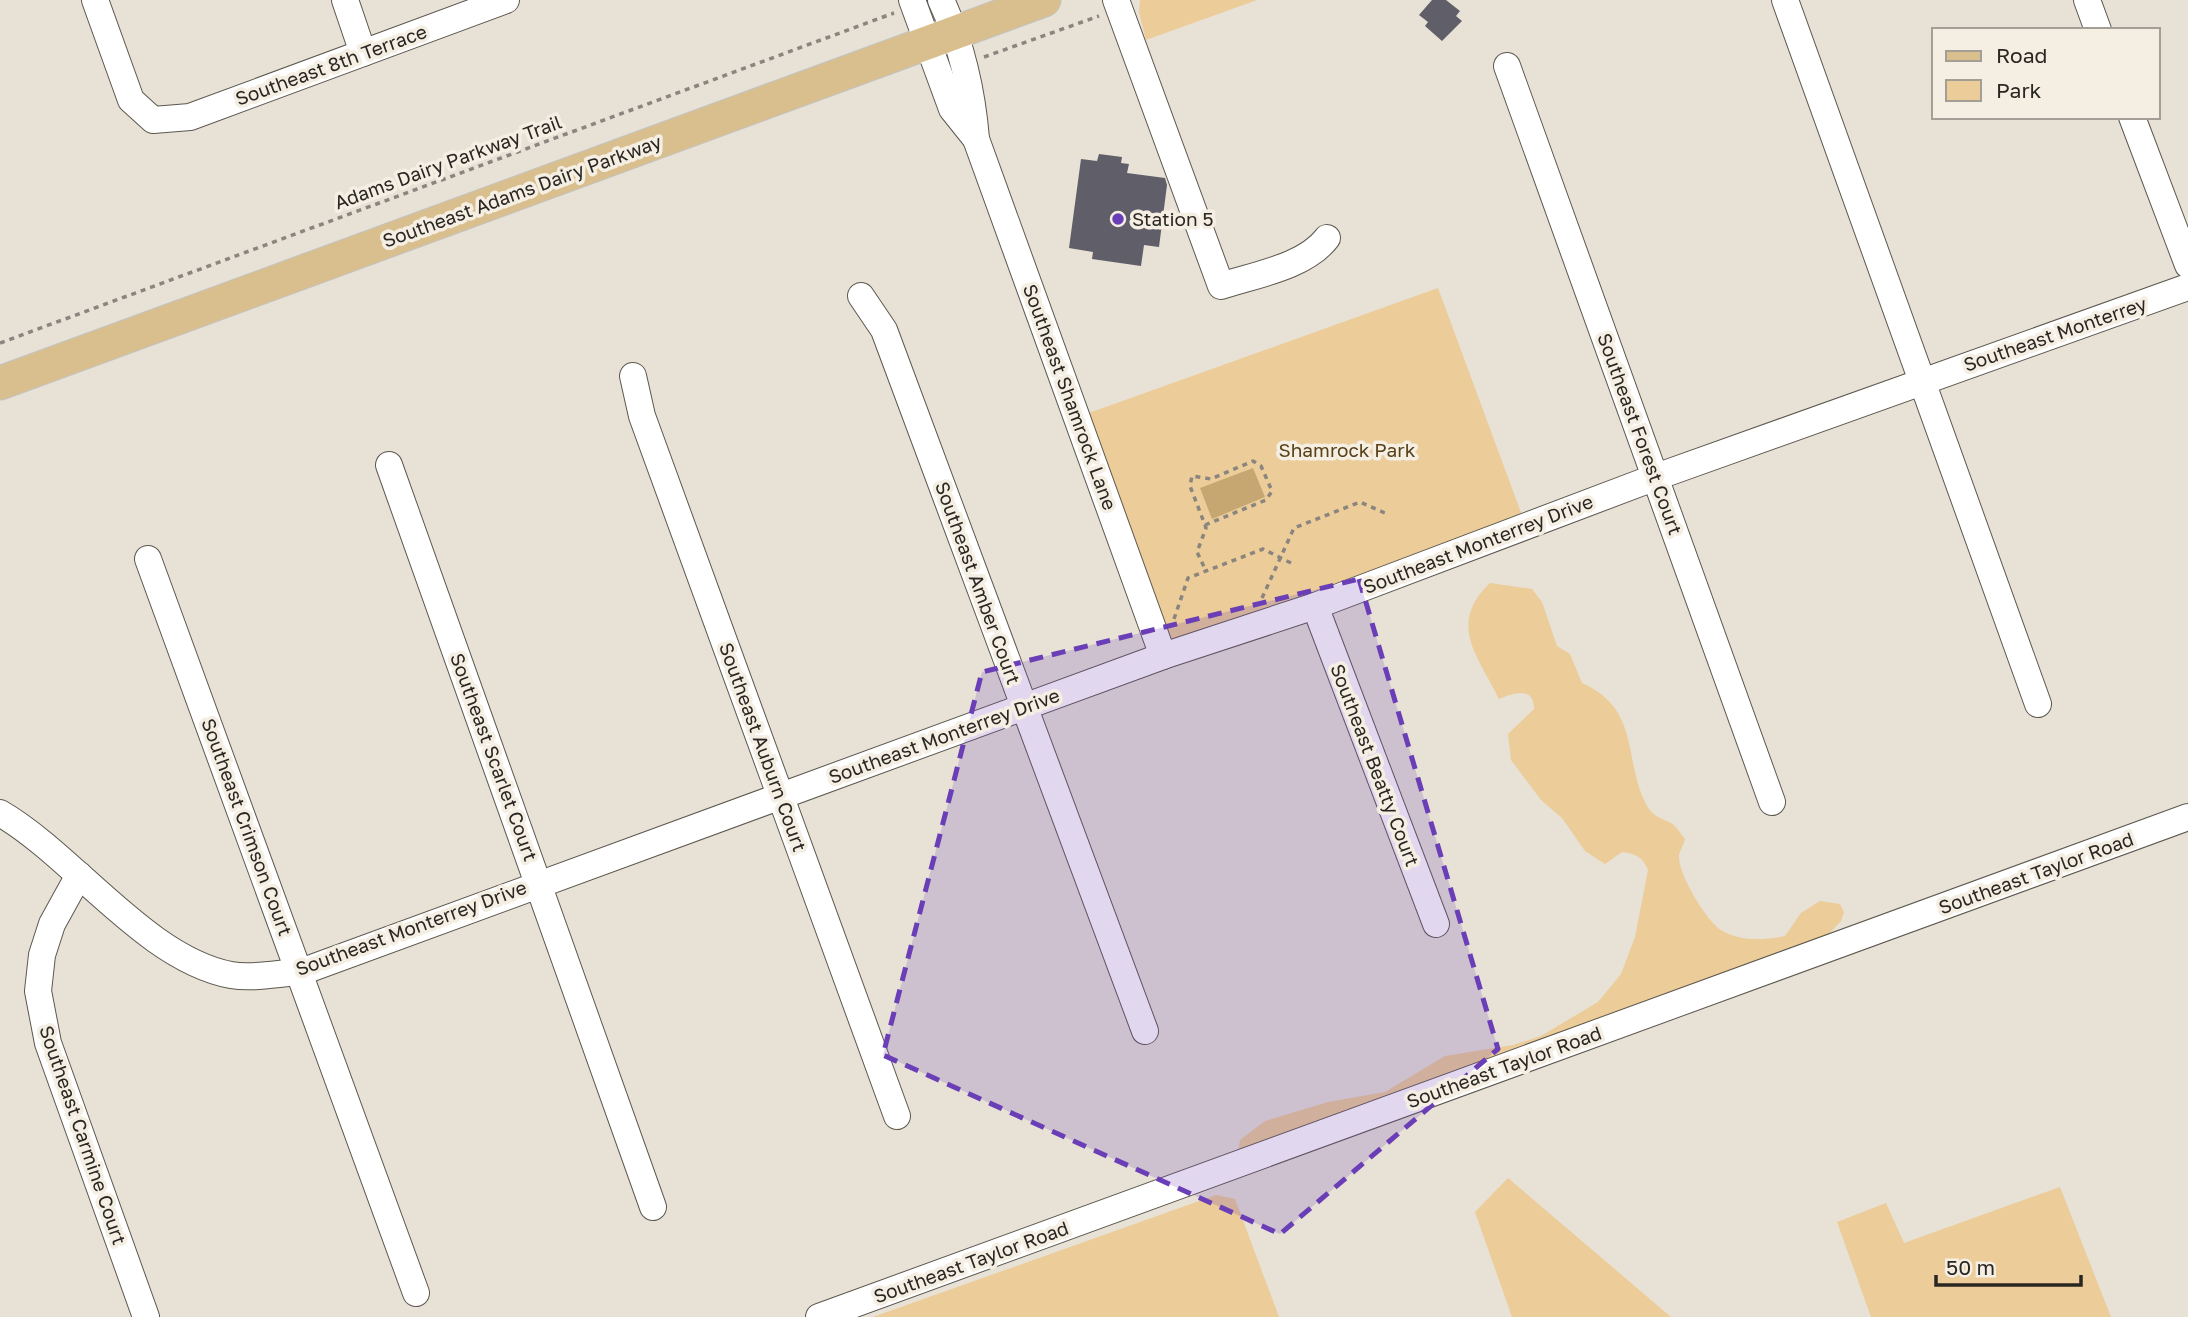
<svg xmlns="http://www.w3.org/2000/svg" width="2188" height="1317" viewBox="0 0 2188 1317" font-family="'Golos Text',sans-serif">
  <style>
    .green { fill: #eccc98 }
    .water { fill: #c6a772 }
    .building { fill: #605e68 }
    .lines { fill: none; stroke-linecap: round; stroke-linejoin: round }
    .minor-casing { stroke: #5d584f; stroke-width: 28 }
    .major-casing { stroke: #c3c3c1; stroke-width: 35 }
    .path { stroke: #8a857e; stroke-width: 3.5; stroke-dasharray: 5 5; stroke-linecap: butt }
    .minor { stroke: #fff; stroke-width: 26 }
    .major { stroke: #dabf8e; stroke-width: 33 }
    .marked { fill: #6a3eb6; fill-opacity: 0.2; stroke: #6a3eb6; stroke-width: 5; stroke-dasharray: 14 9; stroke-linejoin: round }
    .poi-dot { fill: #6a3eb6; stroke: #f4eee3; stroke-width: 2.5 }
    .labels { text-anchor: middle; stroke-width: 7; stroke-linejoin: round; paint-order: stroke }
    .street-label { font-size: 19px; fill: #2a2723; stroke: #f4eee3 }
    .poi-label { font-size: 19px; fill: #2a2723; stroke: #f4eee3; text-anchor: start }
    .park-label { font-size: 19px; fill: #584118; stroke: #f4eee3 }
  </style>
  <rect width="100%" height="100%" fill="#e7e1d6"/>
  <g class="green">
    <polygon points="1140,0 1257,0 1146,40 1139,12"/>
    <polygon points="1438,288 1523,518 1170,641 1089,413"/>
    <path d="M1490,583L1532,589L1542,602L1557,646L1570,654L1582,683C1641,709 1623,760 1646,804C1652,816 1660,818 1671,823C1676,826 1681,834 1685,839C1684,844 1680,850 1679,855C1677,872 1706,921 1721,930C1740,942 1764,940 1785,936L1801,913L1820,901L1840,904L1844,912L1841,921L1820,943L1238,1152L1240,1140L1265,1121L1328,1102L1385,1092L1445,1056L1513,1045L1541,1036L1598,1002L1621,974L1635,937L1648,870C1643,857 1636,854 1622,852L1605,864L1585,851L1562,818L1541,800L1511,760L1508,734L1534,709C1534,686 1514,693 1499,699C1478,656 1447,624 1490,583Z"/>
    <polygon points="1508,1178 1671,1317 1512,1317 1475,1212"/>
    <polygon points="2060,1187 2111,1317 1871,1317 1837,1222 1886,1203 1904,1243"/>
    <polygon points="1216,1195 1235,1199 1279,1317 873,1317"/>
  </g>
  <polygon class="water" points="1253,468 1265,497 1212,519 1200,488"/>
  <g class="building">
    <polygon points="1432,0 1446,0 1460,11 1456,16 1462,21 1442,41 1425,26 1428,22 1419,15"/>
    <polygon points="1099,154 1122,157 1121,163 1129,164 1127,173 1165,178 1167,185 1159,247 1144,245 1141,266 1092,259 1093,252 1069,248 1081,159 1097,161"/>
  </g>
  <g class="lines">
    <g class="minor-casing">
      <g id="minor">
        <polyline points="95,0 131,100 153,120 190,117 506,0"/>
        <polyline points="345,0 363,53"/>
        <polyline points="912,0 952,109 976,139"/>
        <path d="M941,0C962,45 972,90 976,139L1163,656"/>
        <path d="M1116,0L1221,286C1254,275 1305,267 1327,238"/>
        <polyline points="1785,0 2038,704"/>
        <polyline points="2087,0 2098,30"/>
        <polyline points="1507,66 1772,802"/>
        <polyline points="2132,117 2188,265"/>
        <polyline points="861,296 884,330 1145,1031"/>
        <polyline points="633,376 642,416 897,1116"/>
        <polyline points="389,465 653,1207"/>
        <polyline points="148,559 416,1293"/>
        <polyline points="1315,606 1436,924"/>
        <path d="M0,813C74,856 146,959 231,975C253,979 279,973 301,972L1163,656L1315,606L1656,477L2188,287"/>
        <polyline points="79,875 52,924 42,955 38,991 48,1043 146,1317"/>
        <polyline points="819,1317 2188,817"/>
      </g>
    </g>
    <g class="major-casing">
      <polyline id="major" points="0,383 1044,0"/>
    </g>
    <g class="path">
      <polyline points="984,57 1099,16"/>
      <polyline points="0,343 894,13"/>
      <polyline points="1205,525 1266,500 1272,491 1261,466 1253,461 1211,479 1192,476 1190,486 1205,525 1206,528 1197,552 1206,571"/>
      <polyline points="1262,598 1294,528 1360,502 1387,514"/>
      <polyline points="1174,619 1188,578 1263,549 1295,565"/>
    </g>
    <use href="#minor" class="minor"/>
    <use href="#major" class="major"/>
  </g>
  <path class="marked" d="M1359,579L1498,1049L1280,1234L883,1055L982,672Z"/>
  <circle class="poi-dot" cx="1118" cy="219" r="7"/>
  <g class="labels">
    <g class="street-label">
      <text transform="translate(331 65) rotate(-20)" y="7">Southeast 8th Terrace</text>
      <text transform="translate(448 162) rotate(-20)" y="7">Adams Dairy Parkway Trail</text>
      <text transform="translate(522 191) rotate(-20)" y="7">Southeast Adams Dairy Parkway</text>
      <text transform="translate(2055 334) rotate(-19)" y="7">Southeast Monterrey</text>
      <text transform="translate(1070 397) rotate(70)" y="7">Southeast Shamrock Lane</text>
      <text transform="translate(1640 434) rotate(70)" y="7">Southeast Forest Court</text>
      <text transform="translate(1478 544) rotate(-21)" y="7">Southeast Monterrey Drive</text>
      <text transform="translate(978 583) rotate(70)" y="7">Southeast Amber Court</text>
      <text transform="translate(944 736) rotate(-20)" y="7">Southeast Monterrey Drive</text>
      <text transform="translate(763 747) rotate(70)" y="7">Southeast Auburn Court</text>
      <text transform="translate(494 757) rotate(70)" y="7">Southeast Scarlet Court</text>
      <text transform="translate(1375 765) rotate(69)" y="7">Southeast Beatty Court</text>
      <text transform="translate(247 827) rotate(70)" y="7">Southeast Crimson Court</text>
      <text transform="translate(2036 873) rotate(-20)" y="7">Southeast Taylor Road</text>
      <text transform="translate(411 928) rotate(-20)" y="7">Southeast Monterrey Drive</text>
      <text transform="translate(1504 1067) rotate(-20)" y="7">Southeast Taylor Road</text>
      <text transform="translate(83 1135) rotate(71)" y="7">Southeast Carmine Court</text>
      <text transform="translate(971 1262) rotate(-20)" y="7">Southeast Taylor Road</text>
    </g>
    <g class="poi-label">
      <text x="1132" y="226">Station 5</text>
    </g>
    <g class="park-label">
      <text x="1347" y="457">Shamrock Park</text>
    </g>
  </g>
  <rect x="1932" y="28" width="228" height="91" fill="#f4eee3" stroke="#a39e96" stroke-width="2"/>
  <rect x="1946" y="51" width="35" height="10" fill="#dabf8e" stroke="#a39e96" stroke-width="2"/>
  <text x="1996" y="63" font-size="21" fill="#2a2723">Road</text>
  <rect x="1946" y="80" width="35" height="21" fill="#eccc98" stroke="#a39e96" stroke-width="2"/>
  <text x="1996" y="98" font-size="21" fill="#2a2723">Park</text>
  <path d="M1936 1275v10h145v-10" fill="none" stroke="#2a2723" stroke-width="3.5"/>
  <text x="1946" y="1275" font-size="21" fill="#2a2723" stroke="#f4eee3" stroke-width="5" paint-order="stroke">50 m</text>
</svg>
